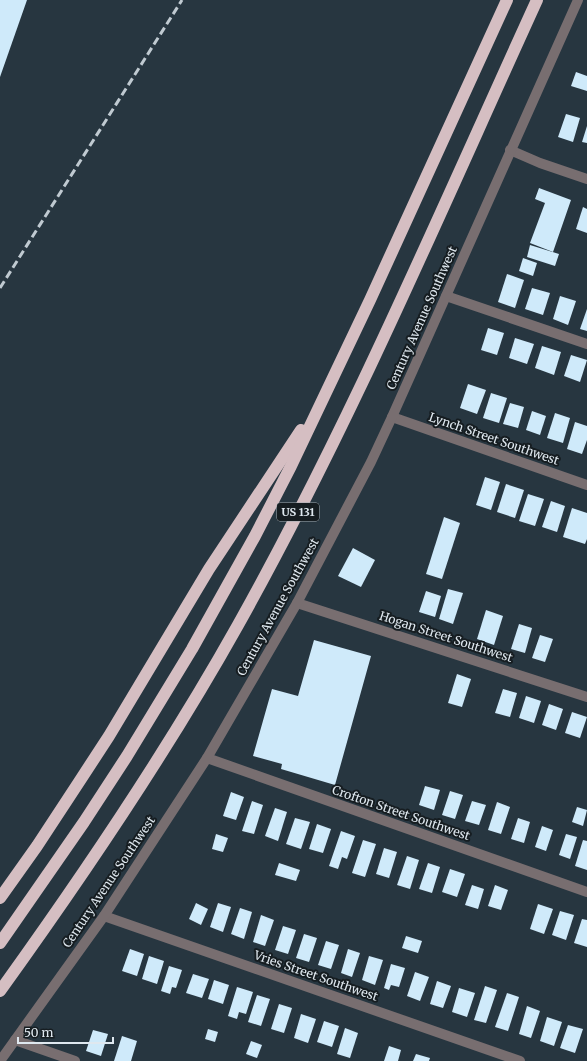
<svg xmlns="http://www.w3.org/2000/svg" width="587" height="1061" viewBox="0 0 587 1061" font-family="Merriweather,serif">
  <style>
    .building { fill: #cfeafa }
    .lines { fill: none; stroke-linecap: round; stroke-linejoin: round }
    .minor { stroke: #786e70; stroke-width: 10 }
    .highway { stroke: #d5bec2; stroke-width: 12 }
    .rail { stroke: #c0cad1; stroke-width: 3; stroke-dasharray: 8 4; stroke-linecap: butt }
    .labels { text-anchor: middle; stroke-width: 4; stroke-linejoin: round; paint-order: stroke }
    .shield { fill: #161d21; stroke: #a3abb1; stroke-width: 1 }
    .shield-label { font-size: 11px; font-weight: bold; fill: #dfe8ef }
    .street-label { font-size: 12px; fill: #dfe8ef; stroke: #161d21 }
  </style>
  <rect width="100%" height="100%" fill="#273640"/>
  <g class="building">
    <polygon points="0,0 27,0 0,77"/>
    <polygon points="576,72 587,76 587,91 571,86"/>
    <polygon points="566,114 580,118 573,142 558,137"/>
    <polygon points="587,126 587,143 582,142"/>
    <polygon points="539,188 571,200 553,252 530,243 545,203 535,199"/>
    <polygon points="583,207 587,209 587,233 576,229"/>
    <polygon points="530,245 559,254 555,266 527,257"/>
    <polygon points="523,258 537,263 533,276 519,271"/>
    <polygon points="507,274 524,280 515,308 498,302"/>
    <polygon points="532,288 550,293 543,315 525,309"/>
    <polygon points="560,296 576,301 568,325 553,319"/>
    <polygon points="587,309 587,331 580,329"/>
    <polygon points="488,328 504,333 497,355 481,350"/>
    <polygon points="515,338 534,344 527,364 509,358"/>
    <polygon points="542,346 561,352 554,375 535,368"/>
    <polygon points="571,355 587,360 580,382 564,376"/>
    <polygon points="468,384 486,390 477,414 460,408"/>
    <polygon points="491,393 507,398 499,423 483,418"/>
    <polygon points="510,403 524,407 518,428 503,424"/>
    <polygon points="532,411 546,416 540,435 526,430"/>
    <polygon points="555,413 570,418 563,443 547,438"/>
    <polygon points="575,422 587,426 587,440 582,454 567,449"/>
    <polygon points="485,477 500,482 491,510 476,505"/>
    <polygon points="506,484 524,490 515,518 497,512"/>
    <polygon points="528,494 544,499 535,526 519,521"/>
    <polygon points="551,501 565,506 557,532 542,527"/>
    <polygon points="572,508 587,513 587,539 585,544 563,537"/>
    <polygon points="444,517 460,523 442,579 426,574"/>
    <polygon points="353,548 375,560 361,587 338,576"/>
    <polygon points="448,589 463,593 453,624 439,619"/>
    <polygon points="426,591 441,596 435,617 419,612"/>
    <polygon points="486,610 503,616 494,645 477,639"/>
    <polygon points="519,624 532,628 525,653 511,649"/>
    <polygon points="540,635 553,639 545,662 532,658"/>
    <polygon points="314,640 371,656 335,785 281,769 282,764 253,756 272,689 298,696"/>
    <polygon points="457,674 471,679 462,707 448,703"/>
    <polygon points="503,689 517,693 510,717 495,713"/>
    <polygon points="526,696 541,701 534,723 519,718"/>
    <polygon points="549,704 563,709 556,730 542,725"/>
    <polygon points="572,712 587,717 580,738 565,733"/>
    <polygon points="425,786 440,790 434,810 419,805"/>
    <polygon points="450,791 463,795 455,819 442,815"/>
    <polygon points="231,792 244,797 236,820 223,816"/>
    <polygon points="252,801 263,805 254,834 242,831"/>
    <polygon points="472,801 486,805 479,825 465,821"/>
    <polygon points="497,802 510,807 501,834 488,830"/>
    <polygon points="577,807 587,810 583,826 572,822"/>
    <polygon points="275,808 287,812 278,841 265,836"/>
    <polygon points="295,818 310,822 301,849 286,844"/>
    <polygon points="518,818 530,822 524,843 511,839"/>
    <polygon points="317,824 331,829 323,853 309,849"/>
    <polygon points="542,826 553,830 546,851 535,847"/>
    <polygon points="341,831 355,836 347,859 342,857 338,869 329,866"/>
    <polygon points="216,834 228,838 223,852 212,849"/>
    <polygon points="566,834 577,837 570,859 559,855"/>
    <polygon points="363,840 376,844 365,877 352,873"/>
    <polygon points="583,840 587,841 587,870 575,866"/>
    <polygon points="384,848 397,852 389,878 376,874"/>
    <polygon points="407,856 419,860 410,889 397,885"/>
    <polygon points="279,863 300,870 296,881 275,875"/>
    <polygon points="428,863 440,867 432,893 419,889"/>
    <polygon points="450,869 465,874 457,897 442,892"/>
    <polygon points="472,885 484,889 478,909 465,905"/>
    <polygon points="495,885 508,890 501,910 488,906"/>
    <polygon points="196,903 208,909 201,925 189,919"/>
    <polygon points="218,903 231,907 223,932 210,927"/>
    <polygon points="538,904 553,909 544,934 530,929"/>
    <polygon points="240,908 252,912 244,939 231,934"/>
    <polygon points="560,911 574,915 566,940 552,935"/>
    <polygon points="261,915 274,920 265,946 253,942"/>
    <polygon points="582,919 587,920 587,947 574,943"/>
    <polygon points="283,926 296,930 288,954 275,950"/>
    <polygon points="304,934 317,938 309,962 296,958"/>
    <polygon points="406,936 422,941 418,953 402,948"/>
    <polygon points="326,941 339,945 331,969 318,965"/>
    <polygon points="130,949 144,954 137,976 122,971"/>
    <polygon points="348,949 360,953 352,977 341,973"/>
    <polygon points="149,956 164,961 157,984 142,979"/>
    <polygon points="369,956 383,960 375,985 362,980"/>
    <polygon points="391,964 405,968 399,987 391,985 389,990 384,988"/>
    <polygon points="169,966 182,970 176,988 172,987 170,994 161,991"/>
    <polygon points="415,972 429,977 420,1001 407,996"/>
    <polygon points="193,974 209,979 202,998 186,993"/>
    <polygon points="214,980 229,985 223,1004 208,999"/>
    <polygon points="437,981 451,986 443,1008 430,1004"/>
    <polygon points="485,986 497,990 486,1023 474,1020"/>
    <polygon points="237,987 253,992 246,1014 239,1012 237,1019 228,1016"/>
    <polygon points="459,988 475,993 467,1017 452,1012"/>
    <polygon points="507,993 519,997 508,1031 495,1027"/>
    <polygon points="257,995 270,999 261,1026 248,1022"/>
    <polygon points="279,1004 292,1008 284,1033 271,1029"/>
    <polygon points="527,1006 540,1011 531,1038 519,1034"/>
    <polygon points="301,1014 316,1019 308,1043 294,1038"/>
    <polygon points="547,1017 562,1022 554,1046 540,1041"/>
    <polygon points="324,1021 339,1026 332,1047 317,1042"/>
    <polygon points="568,1025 583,1029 575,1053 560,1048"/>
    <polygon points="345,1028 358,1033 350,1058 337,1054"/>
    <polygon points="208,1029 218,1032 215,1042 205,1039"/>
    <polygon points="93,1030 108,1034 101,1056 86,1051"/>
    <polygon points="122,1036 137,1041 131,1061 114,1061"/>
    <polygon points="251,1041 262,1045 257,1058 246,1054"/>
    <polygon points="389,1046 401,1050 398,1061 384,1061"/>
    <polygon points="416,1054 430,1058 429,1061 413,1061"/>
  </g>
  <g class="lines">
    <g class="minor">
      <polyline points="510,150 540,163 587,179"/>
      <polyline points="446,296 587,344"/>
      <polyline points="392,417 587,485"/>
      <polyline points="297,603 587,697"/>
      <polyline points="207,758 587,892"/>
      <polyline points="104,916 520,1061"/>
      <polyline points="15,1040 75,1061"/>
      <polyline points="0,1061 104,916 207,758 297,603 371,462 392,417 578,0"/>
    </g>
    <g class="highway">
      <polyline points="0,898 37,846 79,782 109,736 209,569 301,430"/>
      <polyline points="0,943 84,822 127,756 192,649 255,536 291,466 370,300 507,0"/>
      <path d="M0,991C85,873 167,752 238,625C351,423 441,210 537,0"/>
    </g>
    <polyline class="rail" points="0,288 182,0"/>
  </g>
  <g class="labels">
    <rect class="shield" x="277" y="503" width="42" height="18" rx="3"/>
    <g class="shield-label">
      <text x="298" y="516">US 131</text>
    </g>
    <g class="street-label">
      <text transform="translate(422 318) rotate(-66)" y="4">Century Avenue Southwest</text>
      <text transform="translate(494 439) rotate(19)" y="4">Lynch Street Southwest</text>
      <text transform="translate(278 607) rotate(-61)" y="4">Century Avenue Southwest</text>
      <text transform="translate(446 637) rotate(18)" y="4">Hogan Street Southwest</text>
      <text transform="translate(401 813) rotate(19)" y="4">Crofton Street Southwest</text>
      <text transform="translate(109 882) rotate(-56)" y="4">Century Avenue Southwest</text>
      <text transform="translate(316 976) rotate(19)" y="4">Vries Street Southwest</text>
    </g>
  </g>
  <path d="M18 1037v6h95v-6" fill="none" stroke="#dfe8ef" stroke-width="2"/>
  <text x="24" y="1037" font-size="12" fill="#dfe8ef" stroke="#161d21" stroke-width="3" paint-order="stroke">50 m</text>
</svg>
